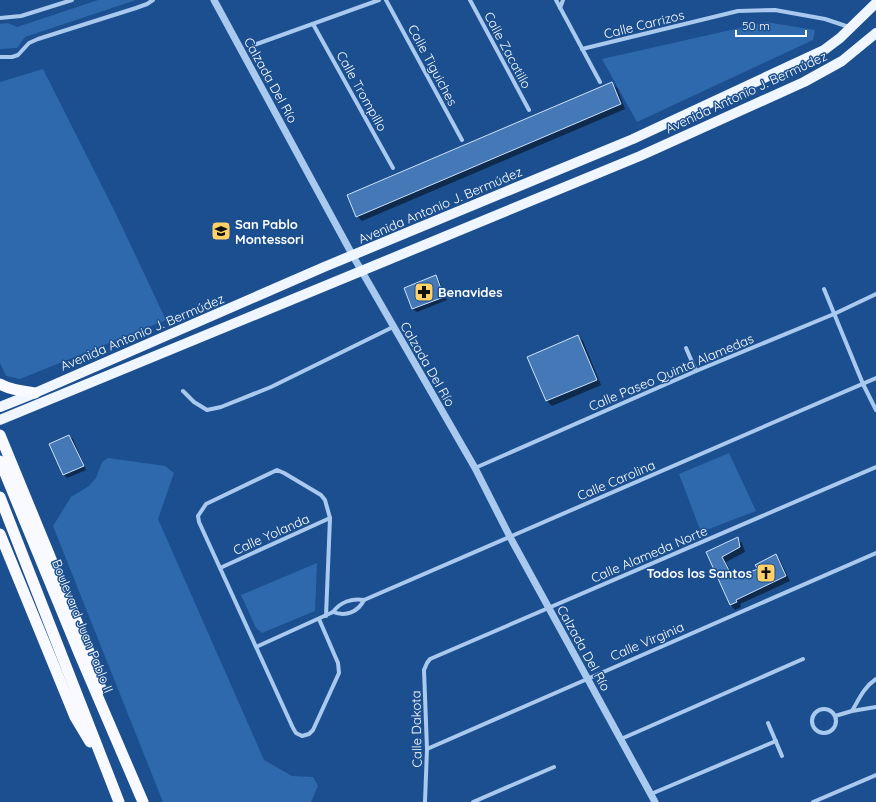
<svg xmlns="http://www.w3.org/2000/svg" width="876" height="802" viewBox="0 0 876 802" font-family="Quicksand,sans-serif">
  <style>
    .green { fill: #2e69ad }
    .shadow { fill: #0007 }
    .building { fill: #4478b7; stroke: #cfe3fa }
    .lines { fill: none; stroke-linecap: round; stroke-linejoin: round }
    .minor { stroke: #a9c9ee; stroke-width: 4 }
    .tertiary { stroke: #a9c9ee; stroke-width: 7 }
    .primary { stroke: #f0f6ff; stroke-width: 10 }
    .trunk { stroke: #f8faff; stroke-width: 11 }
    .labels { text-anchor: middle; stroke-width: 3; stroke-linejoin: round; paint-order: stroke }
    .street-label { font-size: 13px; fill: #fff; stroke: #1b4f8f }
    .poi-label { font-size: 13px; font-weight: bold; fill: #fff; stroke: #1b4f8f; text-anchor: start }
  </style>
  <rect width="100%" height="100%" fill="#1b4f8f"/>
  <g class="green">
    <polygon points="98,0 136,0 25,37 17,48 0,49 0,24 8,23 17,27"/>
    <polygon points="766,22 815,30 813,40 637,122 602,59"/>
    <polygon points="43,69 116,214 166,320 20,379 6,376 0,363 0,82"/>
    <polygon points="729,453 756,511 701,532 679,474"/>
    <polygon points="108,458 165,466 174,473 158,519 264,760 292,776 313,777 318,786 311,802 163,802 53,526 71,497 89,486 96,478 102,462"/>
    <polygon points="317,563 315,611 262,633 256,628 241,595"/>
  </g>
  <g class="shadow">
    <polygon points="612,84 617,88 625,109 362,221 357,216"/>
    <polygon points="435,277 439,280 447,300 417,312 413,309 405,289"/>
    <polygon points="578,336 583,341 601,385 552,406 547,401 529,357"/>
    <polygon points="69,436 73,439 86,470 67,478 64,475 50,444"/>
    <polygon points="737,538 742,543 745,552 726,562 734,578 759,570 776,556 780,560 790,581 740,604 741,607 735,610 731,605 708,552"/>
  </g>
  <g class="building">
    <polygon points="612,82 621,104 356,217 347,195"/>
    <polygon points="436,275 444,297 412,309 404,288"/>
    <polygon points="578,335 597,380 546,401 527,357"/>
    <polygon points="69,435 84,466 63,475 49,444"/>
    <polygon points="738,537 740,547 722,557 733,578 758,569 755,565 776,554 786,576 736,600 737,602 730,605 706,552"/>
  </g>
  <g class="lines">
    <g class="minor">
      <polyline points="386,0 462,140"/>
      <polyline points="470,0 529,110"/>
      <polyline points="556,0 600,82"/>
      <polyline points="560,8 563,0"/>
      <polyline points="0,18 21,16 72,0"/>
      <polyline points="313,24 393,168"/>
      <polyline points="254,45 379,0"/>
      <polyline points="582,49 738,11 775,10 825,19 849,27"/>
      <polyline points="0,57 12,57 18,55 29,43 38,39 136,8 147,4 153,0"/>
      <polyline points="824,289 863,384 876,410"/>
      <polyline points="686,348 696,371"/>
      <polyline points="183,391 194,402 207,410 221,407 271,387 393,327"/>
      <polyline points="475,468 696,371 834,314 876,294"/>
      <polyline points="220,568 330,518"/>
      <path d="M333,612C346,617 358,612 364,600"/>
      <polyline points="319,619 338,663 339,673 313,730 309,734 302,736 296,733 293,728 199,522 198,516 206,504 277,470 284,473 321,495 325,500 330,518 326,616"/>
      <path d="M256,647L333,612C340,602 352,598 364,600L876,378"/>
      <circle cx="824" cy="721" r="12"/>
      <path d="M852,711C859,699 864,687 876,679"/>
      <polyline points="835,716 852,711 876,707"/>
      <polyline points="768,723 782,756"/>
      <polyline points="621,739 803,659"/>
      <polyline points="427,749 876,553"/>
      <polyline points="651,794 776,741"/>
      <polyline points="425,802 427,749 424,670 427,663 430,659 876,467"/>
      <polyline points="473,802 554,767"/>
      <polyline points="813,802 876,775"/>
    </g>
    <polyline class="tertiary" points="214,0 353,256 475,468 510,537 655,802"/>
    <g class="primary">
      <polyline points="0,407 35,393 324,267 633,139 824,50 840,38 876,3"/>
      <polyline points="0,420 640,156 804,82 842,61 876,33"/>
    </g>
    <g class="trunk">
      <path d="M0,384C11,390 22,391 35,393"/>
      <polyline points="0,435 88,649 101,689"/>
      <polyline points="0,461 79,653 143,802"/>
      <polyline points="0,497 119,802"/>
      <polyline points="0,534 75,717 90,742"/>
    </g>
  </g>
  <defs>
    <g id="school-square" transform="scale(1)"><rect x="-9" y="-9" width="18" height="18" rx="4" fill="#ffd166" stroke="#1b4f8f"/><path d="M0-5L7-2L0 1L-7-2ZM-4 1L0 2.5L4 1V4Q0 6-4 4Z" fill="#111"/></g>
    <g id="pharmacy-square" transform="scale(1)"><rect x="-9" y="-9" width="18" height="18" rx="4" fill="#ffd166" stroke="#1b4f8f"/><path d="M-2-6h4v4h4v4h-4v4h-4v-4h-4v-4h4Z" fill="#111"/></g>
    <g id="church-square" transform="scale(1)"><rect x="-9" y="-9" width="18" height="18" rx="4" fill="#ffd166" stroke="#1b4f8f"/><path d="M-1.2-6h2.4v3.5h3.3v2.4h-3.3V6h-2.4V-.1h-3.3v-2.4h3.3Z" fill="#111"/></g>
  </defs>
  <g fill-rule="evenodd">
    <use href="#school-square" x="221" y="231"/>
    <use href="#pharmacy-square" x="424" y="292"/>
    <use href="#church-square" x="766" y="573"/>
  </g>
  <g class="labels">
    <g class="street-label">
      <text transform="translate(644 24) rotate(-14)" y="5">Calle Carrizos</text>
      <text transform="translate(508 50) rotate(62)" y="5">Calle Zacatillo</text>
      <text transform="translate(433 65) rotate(62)" y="5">Calle Tiguiches</text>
      <text transform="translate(271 80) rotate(61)" y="5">Calzada Del Río</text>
      <text transform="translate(362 91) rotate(61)" y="5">Calle Trompillo</text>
      <text transform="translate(746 92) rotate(-25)" y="5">Avenida Antonio J. Bermúdez</text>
      <text transform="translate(440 205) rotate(-23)" y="5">Avenida Antonio J. Bermúdez</text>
      <text transform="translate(142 332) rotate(-23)" y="5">Avenida Antonio J. Bermúdez</text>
      <text transform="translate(428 364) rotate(60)" y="5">Calzada Del Río</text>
      <text transform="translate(671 372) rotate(-23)" y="5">Calle Paseo Quinta Alamedas</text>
      <text transform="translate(616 480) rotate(-23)" y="5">Calle Carolina</text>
      <text transform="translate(271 534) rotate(-24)" y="5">Calle Yolanda</text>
      <text transform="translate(649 554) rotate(-23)" y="5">Calle Alameda Norte</text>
      <text transform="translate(83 626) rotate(68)" y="5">Boulevard Juan Pablo II</text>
      <text transform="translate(647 641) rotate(-23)" y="5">Calle Virginia</text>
      <text transform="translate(584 648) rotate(61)" y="5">Calzada Del Río</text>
      <text transform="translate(416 729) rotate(-91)" y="5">Calle Dakota</text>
    </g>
    <g class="poi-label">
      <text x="235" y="229">San Pablo<tspan x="235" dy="15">Montessori</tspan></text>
      <text x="438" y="297">Benavides</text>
      <text x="752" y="578" text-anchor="end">Todos los Santos</text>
    </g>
  </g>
  <path d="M736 30v6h70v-6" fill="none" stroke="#ffffff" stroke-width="2"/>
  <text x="742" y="30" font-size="12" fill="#ffffff" stroke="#1b4f8f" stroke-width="3" paint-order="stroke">50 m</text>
</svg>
